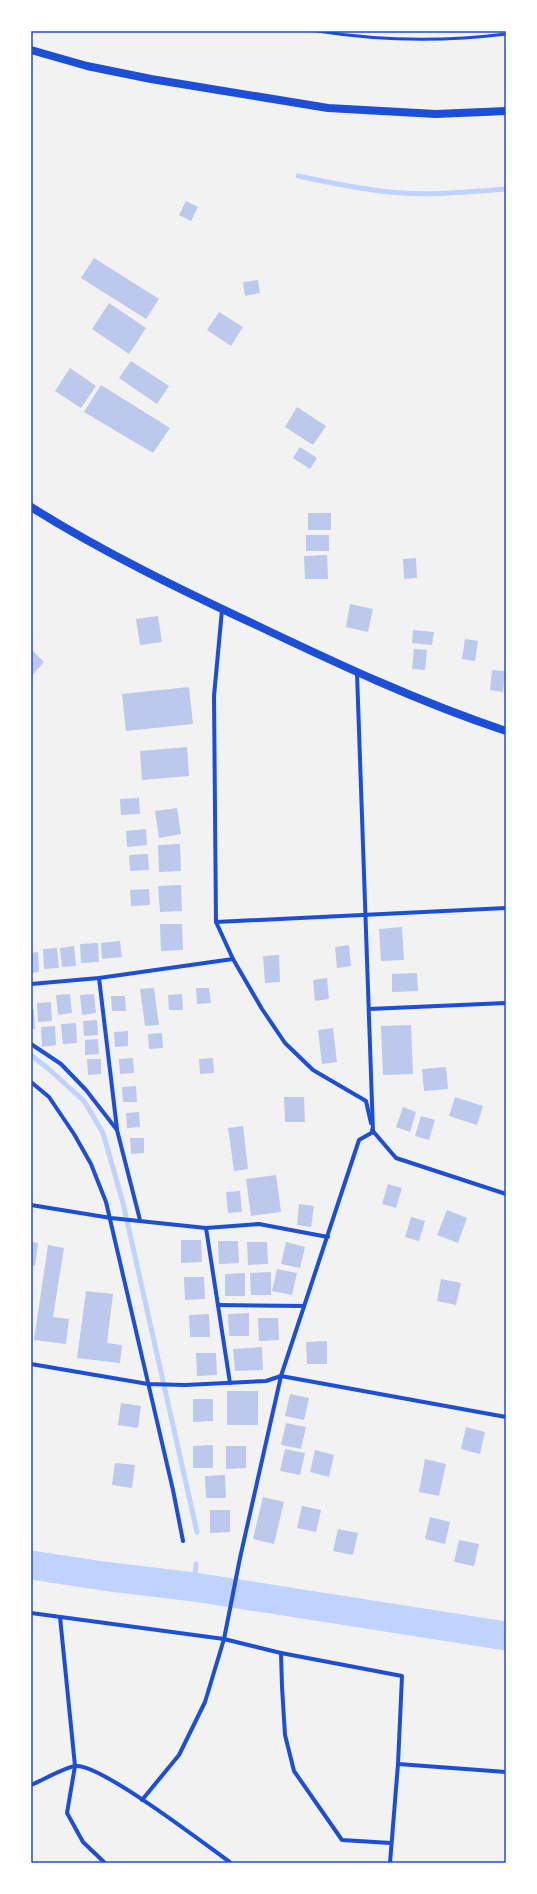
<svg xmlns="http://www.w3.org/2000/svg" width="537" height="1894" viewBox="0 0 537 1894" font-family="'Roboto Serif',serif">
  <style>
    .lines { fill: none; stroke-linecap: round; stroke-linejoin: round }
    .stream { stroke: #bfd3fe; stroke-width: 5 }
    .river { stroke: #bfd3fe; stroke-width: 29 }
    .building { fill: #bdc9ec }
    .service { stroke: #1d4ed8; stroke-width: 3 }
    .minor { stroke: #1d4ed8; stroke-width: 4 }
    .secondary { stroke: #1d4ed8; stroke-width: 8 }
    .neatline { fill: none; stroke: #1d4ed8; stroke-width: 1.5 }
  </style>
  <rect width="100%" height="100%" fill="#f2f2f2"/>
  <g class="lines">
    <g class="stream">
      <path d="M298,176C328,182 358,189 389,192C428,196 467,192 506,189"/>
      <polyline points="31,1055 51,1071 84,1101 103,1133 123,1203 197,1532"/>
      <polyline points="194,1587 196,1564"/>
    </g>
    <polyline class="river" points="31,1565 103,1576 194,1587 506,1636"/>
  </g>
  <g class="building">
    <polygon points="186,201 198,207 191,221 179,215"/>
    <polygon points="94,258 159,299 146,319 81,278"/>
    <polygon points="258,280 260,293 245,296 243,282"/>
    <polygon points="109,303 146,328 129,354 92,329"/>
    <polygon points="219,312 243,327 231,346 207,330"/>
    <polygon points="131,361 169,386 157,404 119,378"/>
    <polygon points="70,368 96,386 81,408 55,391"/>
    <polygon points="101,385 170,428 153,453 84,412"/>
    <polygon points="297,407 326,426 313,445 285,427"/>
    <polygon points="300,447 317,458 310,469 293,458"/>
    <rect x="308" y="513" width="23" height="17"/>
    <rect x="306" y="535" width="23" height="16"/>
    <polygon points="327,555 328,579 305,579 304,556"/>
    <polygon points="416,558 417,578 404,579 403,559"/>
    <polygon points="350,604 373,609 368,632 346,627"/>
    <polygon points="158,616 162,642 140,645 136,619"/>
    <polygon points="413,630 434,632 432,645 412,643"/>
    <polygon points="465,639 478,641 475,661 462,659"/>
    <polygon points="31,649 44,662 31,677"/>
    <polygon points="414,649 427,650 425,670 412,669"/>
    <polygon points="492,670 505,671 503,692 490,690"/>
    <polygon points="189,687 193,724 126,731 122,694"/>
    <polygon points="187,747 189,776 142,780 140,751"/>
    <polygon points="139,798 140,814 121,815 120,799"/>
    <polygon points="177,808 181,834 159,838 155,811"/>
    <polygon points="146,829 147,845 127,847 126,831"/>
    <polygon points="180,844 181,871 159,872 158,845"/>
    <polygon points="148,854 149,870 130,871 129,855"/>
    <polygon points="181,885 182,911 160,912 158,886"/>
    <polygon points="149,889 150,905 131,906 130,890"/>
    <polygon points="160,924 182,924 183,950 161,951"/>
    <polygon points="402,927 404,960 381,961 379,929"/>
    <polygon points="120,941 122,957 102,959 101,943"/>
    <polygon points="98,943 99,962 81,963 80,944"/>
    <polygon points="349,945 351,966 337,968 335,947"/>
    <polygon points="74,946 76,966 62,967 60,948"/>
    <polygon points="57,948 59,968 44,969 43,949"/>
    <polygon points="38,952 39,972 31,973 31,953"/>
    <polygon points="279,955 280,982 265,983 263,956"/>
    <polygon points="417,973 418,991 392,992 392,974"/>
    <polygon points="327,978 329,999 315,1001 313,980"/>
    <polygon points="154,988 159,1025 145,1026 140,989"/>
    <polygon points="196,988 209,988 211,1003 197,1004"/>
    <polygon points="70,994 72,1013 58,1015 56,995"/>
    <polygon points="94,994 96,1013 82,1015 80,995"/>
    <polygon points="182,994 183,1010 169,1010 168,995"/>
    <polygon points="111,996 125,996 126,1011 112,1011"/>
    <polygon points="51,1002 52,1021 38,1022 37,1003"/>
    <polygon points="34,1009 35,1029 31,1029 31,1010"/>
    <polygon points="97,1020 98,1035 84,1036 83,1021"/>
    <polygon points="76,1023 77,1043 63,1044 61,1024"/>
    <polygon points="411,1025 413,1074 383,1075 381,1026"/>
    <polygon points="55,1026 56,1045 42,1047 41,1027"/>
    <polygon points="333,1028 337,1062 322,1064 318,1030"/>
    <polygon points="128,1031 128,1046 115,1047 114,1032"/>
    <polygon points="162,1033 163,1048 149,1049 148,1034"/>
    <polygon points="98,1039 99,1054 85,1055 85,1040"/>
    <polygon points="133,1058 134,1073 120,1074 119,1059"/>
    <polygon points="213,1058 214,1073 200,1074 199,1059"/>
    <polygon points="87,1059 101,1059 101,1074 88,1075"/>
    <polygon points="446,1067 448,1089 424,1091 422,1069"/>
    <polygon points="136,1086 137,1102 123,1102 122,1087"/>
    <polygon points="284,1097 304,1097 305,1122 285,1122"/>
    <polygon points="455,1097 483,1106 477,1125 449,1116"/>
    <polygon points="403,1107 416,1112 410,1132 396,1127"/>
    <polygon points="139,1112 140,1127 127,1128 126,1113"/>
    <polygon points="421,1116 435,1120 429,1140 415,1136"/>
    <polygon points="243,1126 248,1169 234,1171 228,1128"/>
    <polygon points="130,1138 144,1138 144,1153 131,1154"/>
    <polygon points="276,1175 281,1212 251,1216 246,1179"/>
    <polygon points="388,1184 402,1188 396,1208 382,1204"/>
    <polygon points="240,1191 242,1212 228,1213 226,1192"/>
    <polygon points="299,1204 314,1206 311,1227 297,1225"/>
    <polygon points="447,1210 467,1218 458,1243 437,1235"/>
    <polygon points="411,1217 425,1221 419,1241 405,1237"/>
    <polygon points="181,1240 201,1240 202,1262 181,1263"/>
    <polygon points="218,1241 238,1241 239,1263 219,1264"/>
    <polygon points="31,1242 38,1243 35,1266 31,1265"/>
    <polygon points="247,1242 267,1242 268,1264 248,1265"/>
    <polygon points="286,1242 305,1247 300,1268 281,1264"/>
    <polygon points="48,1245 64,1248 53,1317 69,1319 66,1344 34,1340"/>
    <polygon points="277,1269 297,1273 292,1295 272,1291"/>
    <polygon points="271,1272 271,1295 251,1295 250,1273"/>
    <polygon points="245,1273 245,1296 225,1296 225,1274"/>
    <polygon points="184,1277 204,1277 205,1299 185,1300"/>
    <polygon points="441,1279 461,1283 456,1305 437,1301"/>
    <polygon points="86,1291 113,1294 107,1343 122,1345 120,1363 77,1358"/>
    <polygon points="249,1313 249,1336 229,1336 228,1314"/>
    <polygon points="209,1314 210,1337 190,1337 189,1315"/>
    <polygon points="258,1318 278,1318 279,1340 259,1341"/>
    <polygon points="327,1341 327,1364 307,1364 306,1342"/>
    <polygon points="262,1347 263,1370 235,1371 233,1349"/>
    <polygon points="196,1353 216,1353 217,1375 197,1376"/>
    <rect x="227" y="1391" width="31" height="34"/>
    <polygon points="290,1394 309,1398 304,1420 285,1416"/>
    <polygon points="505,1394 506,1394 506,1403 504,1403"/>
    <polygon points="193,1399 213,1399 213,1421 193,1422"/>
    <polygon points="121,1403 141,1406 138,1428 118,1425"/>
    <polygon points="286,1423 306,1427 301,1449 281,1445"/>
    <polygon points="466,1427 485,1432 480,1454 461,1449"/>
    <polygon points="213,1445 213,1468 193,1468 193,1446"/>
    <polygon points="226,1446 246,1446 246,1468 226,1469"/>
    <polygon points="285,1449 305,1453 300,1475 280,1471"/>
    <polygon points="315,1450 334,1455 329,1477 310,1472"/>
    <polygon points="425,1459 446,1464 439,1496 419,1492"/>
    <polygon points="115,1463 135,1465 132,1488 112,1485"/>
    <polygon points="225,1475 226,1498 206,1498 205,1476"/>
    <polygon points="263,1497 284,1502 274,1544 253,1539"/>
    <polygon points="302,1506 321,1510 316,1532 297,1528"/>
    <polygon points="210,1510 230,1510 230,1532 210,1533"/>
    <polygon points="430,1517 450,1522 445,1544 425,1539"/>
    <polygon points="338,1529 358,1533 353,1555 333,1551"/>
    <polygon points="459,1540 479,1544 474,1566 454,1562"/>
  </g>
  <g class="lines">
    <path class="service" d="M317,31C381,41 442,42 506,34"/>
    <g class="minor">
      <polyline points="222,610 214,696 216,922 233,959 262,1009 285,1043 313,1070 366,1101 371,1123"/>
      <polyline points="216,922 506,908"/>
      <polyline points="99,978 117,1129"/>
      <polyline points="31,984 99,978 233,959"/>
      <polyline points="369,1009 506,1003"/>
      <polyline points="31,1044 61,1064 86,1090 117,1130 140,1220"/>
      <polyline points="31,1082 49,1097 74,1134 91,1164 106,1202 173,1490 183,1541"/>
      <polyline points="372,1130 396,1158 506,1194"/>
      <polyline points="31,1205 111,1218 206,1228 259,1224 328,1237"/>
      <polyline points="206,1228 230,1383"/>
      <polyline points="218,1305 304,1306"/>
      <polyline points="31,1364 148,1384 185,1385 266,1381 281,1376 506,1417"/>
      <polyline points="31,1613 224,1639 281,1653 402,1676 398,1764 390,1863"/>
      <polyline points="60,1617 75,1766 67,1813 83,1842 105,1863"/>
      <polyline points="281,1653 282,1687 285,1735 294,1771 342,1840 391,1843"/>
      <polyline points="398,1764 506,1772"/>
      <path d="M31,1785C41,1781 67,1766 76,1766C101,1764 206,1845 231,1863"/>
      <polyline points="142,1800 179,1755 205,1702 224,1639 240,1558 281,1376 359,1140 373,1132 357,673"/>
    </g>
    <g class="secondary">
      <polyline points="31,50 87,66 151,79 328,108 436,114 506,111"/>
      <path d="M31,507C103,552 179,589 256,625C338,664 419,702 506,731"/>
    </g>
  </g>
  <rect width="537" height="1894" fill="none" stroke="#ffffff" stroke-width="64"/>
  <rect x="32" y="32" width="473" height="1830" class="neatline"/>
</svg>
